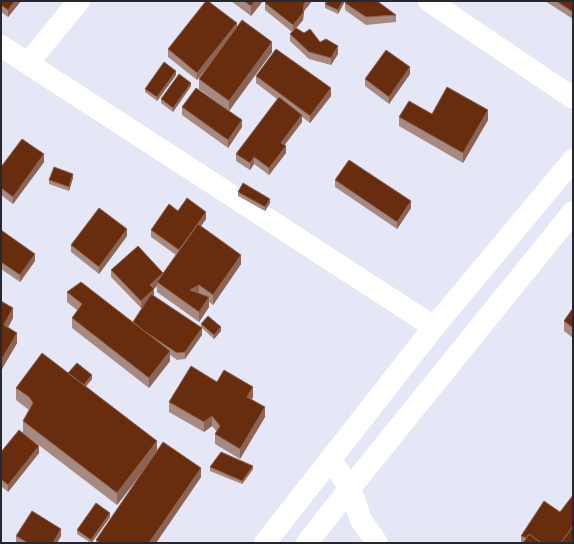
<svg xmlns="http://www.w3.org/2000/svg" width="574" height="544" viewBox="0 0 574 544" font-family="'IBM Plex Sans',sans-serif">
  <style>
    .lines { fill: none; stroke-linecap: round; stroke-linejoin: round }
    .minor { stroke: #fff; stroke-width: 22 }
    .major { stroke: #fff; stroke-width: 22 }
    .wall { fill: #a68a82 }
    .shaded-wall { fill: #8d6454 }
    .building { fill: #672d0e; stroke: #8d6454 }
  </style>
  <rect width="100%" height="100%" fill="#e5e6f6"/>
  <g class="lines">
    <g class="minor">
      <polyline points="429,1 573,98"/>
      <polyline points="1,46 434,327"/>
      <polyline points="28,63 79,1"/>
      <polyline points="330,459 350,488 361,520 377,543"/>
    </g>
    <g class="major">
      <polyline points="265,543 434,327 573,160"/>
      <polyline points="307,543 350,488 573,212"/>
    </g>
  </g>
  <g class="wall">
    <polygon points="1,1 21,1 8,17 1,12"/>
    <polygon points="231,1 263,1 251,16"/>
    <polygon points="267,1 312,1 304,11 303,20 296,28 338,54 331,65 309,59 290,41 290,34 292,32 265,10 265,3"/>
    <polygon points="344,1 344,3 338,14 325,8 325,4"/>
    <polygon points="545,1 573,1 573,19"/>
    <polygon points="345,3 396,15 396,22 366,25 345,10"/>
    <polygon points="237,27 272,52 229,111 199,89 199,79 215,57 197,80 168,57 168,49"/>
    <polygon points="410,74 389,104 365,86 365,79"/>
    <polygon points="176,75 157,101 145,92 145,89"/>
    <polygon points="256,76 331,96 310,123 302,117 302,122 284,145 286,153 269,175 254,164 250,170 236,161 236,154 277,99 256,83"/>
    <polygon points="191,86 173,112 161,103 161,99"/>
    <polygon points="182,107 242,127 228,148 182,115"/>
    <polygon points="432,114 488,120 463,163 399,126 399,117"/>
    <polygon points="44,162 13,204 1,195 1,167"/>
    <polygon points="73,178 69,191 49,184 49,180"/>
    <polygon points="335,180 411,208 397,229 335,187"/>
    <polygon points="238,192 270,203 265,211 238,196"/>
    <polygon points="178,211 206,219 201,226 241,264 213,305 209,302 209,307 199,322 157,292 157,286 154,289 154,296 201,327 201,324 221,331 214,339 202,328 202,335 185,359 177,360 170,355 170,361 149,388 72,328 72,318 78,311 67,302 67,292 133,322 144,306 141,308 111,277 111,270 163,273 176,255 151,237 151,230"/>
    <polygon points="1,230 35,261 20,282 1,269"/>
    <polygon points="127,236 99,274 71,252 71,245"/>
    <polygon points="1,301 13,318 8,327 17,343 2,369 1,369"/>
    <polygon points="573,308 573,338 564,331 564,321"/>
    <polygon points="68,373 92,379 86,386 157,450 201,477 156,543 96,543 96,540 141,474 117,505 23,433 39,453 8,492 1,486 1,452 23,433 23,421 29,410 16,400 16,388"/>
    <polygon points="217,382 253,397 252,399 265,417 240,459 215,444 215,434 217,432 212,426 204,432 169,412 169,402"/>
    <polygon points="573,388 573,399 572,399 572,389"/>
    <polygon points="210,467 253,469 242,484 210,471"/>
    <polygon points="560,512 573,543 521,543 521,536"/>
    <polygon points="110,517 92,543 91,543 77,534 77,530"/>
    <polygon points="16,536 61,536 57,543 16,543"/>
  </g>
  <g class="shaded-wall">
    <polygon points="15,1 21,1 8,17 8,10"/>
    <polygon points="255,1 263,1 251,16 251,6"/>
    <polygon points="306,1 312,1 304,11 303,20 293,32 293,25 304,4"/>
    <polygon points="343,1 344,1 344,3 338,14 338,10"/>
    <polygon points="237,23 237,30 197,80 197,73"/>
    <polygon points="272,42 272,52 229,111 229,101"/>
    <polygon points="338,46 338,54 331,65 331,58"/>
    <polygon points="410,67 410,74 389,104 389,97"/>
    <polygon points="176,71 176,75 157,101 157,97"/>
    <polygon points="191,83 191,86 173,112 173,108"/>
    <polygon points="331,88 331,96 310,123 310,116"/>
    <polygon points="488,110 488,120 463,163 463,153"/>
    <polygon points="302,115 302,122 281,150 281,143"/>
    <polygon points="242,120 242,127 228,148 228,140"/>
    <polygon points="286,146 286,153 269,175 269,168"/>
    <polygon points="44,154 44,162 13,204 13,197"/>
    <polygon points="254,157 254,164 250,170 250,163"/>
    <polygon points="73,174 73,178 69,191 69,187"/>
    <polygon points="270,199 270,203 265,211 265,207"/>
    <polygon points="411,201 411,208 397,229 397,222"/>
    <polygon points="206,212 206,219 179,257 179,250"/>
    <polygon points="127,229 127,236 99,274 99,267"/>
    <polygon points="35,254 35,261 20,282 20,275"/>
    <polygon points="241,255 241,264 213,305 213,295"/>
    <polygon points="163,273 157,282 157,286 150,292 150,285"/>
    <polygon points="199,285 199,295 190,290"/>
    <polygon points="154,289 154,296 141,308 141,301"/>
    <polygon points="209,297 209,307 199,322 199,312"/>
    <polygon points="13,308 13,318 4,335 4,325"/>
    <polygon points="221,327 221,331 214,339 214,335"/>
    <polygon points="202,328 202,335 185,359 185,352"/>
    <polygon points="17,333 17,343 2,369 2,359"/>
    <polygon points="170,351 170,361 149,388 149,378"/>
    <polygon points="92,375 92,379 83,390 83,387"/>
    <polygon points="253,387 253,397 247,407 247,397"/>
    <polygon points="265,407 265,417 240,459 240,449"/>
    <polygon points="212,416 212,426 204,432 204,422"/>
    <polygon points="157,441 157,453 117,505 117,493"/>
    <polygon points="39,446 39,453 8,492 8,485"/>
    <polygon points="253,466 253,469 242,484 242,481"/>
    <polygon points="201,468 201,477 156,543 149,543"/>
    <polygon points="110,513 110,517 91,543 91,540"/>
    <polygon points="61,529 61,536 57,543 53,543"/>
  </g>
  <g class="building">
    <polygon points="1,1 15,1 8,10 1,5"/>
    <polygon points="206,1 208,1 237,23 197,73 168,49"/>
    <polygon points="244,1 255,1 251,6"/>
    <polygon points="267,1 306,1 304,4 303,13 293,25 265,3"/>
    <polygon points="327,1 343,1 338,10 325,4"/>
    <polygon points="346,1 377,1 396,15 366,17 345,3"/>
    <polygon points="556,1 573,1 573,12"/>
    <polygon points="242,20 272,42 229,101 199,79"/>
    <polygon points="296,28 304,33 310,29 320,42 326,39 338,46 331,58 309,52 290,34"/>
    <polygon points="276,49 331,88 310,116 256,76"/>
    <polygon points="386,50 410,67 389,97 365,79"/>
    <polygon points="164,62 176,71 157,97 145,89"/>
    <polygon points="179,74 191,83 173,108 161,99"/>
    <polygon points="447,87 488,110 463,153 399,117 409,101 432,114"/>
    <polygon points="196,88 242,120 228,140 182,107"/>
    <polygon points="279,97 302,115 281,143 286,146 269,168 254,157 250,163 236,154"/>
    <polygon points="22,139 44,154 13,197 1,188 1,167"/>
    <polygon points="349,160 411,201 397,222 335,180"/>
    <polygon points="54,167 73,174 69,187 49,180"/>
    <polygon points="243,183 270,199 265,207 238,192"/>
    <polygon points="187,198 206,212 179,250 151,230 169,204 178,211"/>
    <polygon points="99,208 127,229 99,267 71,245"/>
    <polygon points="198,224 241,255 213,295 199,285 190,290 209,297 199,312 157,282"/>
    <polygon points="1,230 35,254 20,275 1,262"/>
    <polygon points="138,246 163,273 150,285 154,289 141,301 111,270"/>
    <polygon points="81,282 170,351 149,378 72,318 82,304 67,292"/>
    <polygon points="151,294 202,328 185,352 177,353 144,331 133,322"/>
    <polygon points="1,301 13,308 4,325 17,333 2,359 1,359"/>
    <polygon points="573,308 573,328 564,321"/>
    <polygon points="208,316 221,327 214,335 201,324"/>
    <polygon points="42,353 157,441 117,493 23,421 33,403 29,397 16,388"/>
    <polygon points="77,363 92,375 84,385 68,373"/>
    <polygon points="191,366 217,382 224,370 253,387 247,397 265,407 240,449 215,434 220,426 212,416 204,422 169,402"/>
    <polygon points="19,430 39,446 8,485 1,479 1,452"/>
    <polygon points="163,442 201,468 149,543 100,543 96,540"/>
    <polygon points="221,452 253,466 242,481 210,467"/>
    <polygon points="573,495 573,526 561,543 541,543 529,534 526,538 521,536 544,501 560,512"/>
    <polygon points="96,503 110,513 91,540 77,530"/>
    <polygon points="32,511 61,529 53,543 47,543 45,542 43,543 28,543 16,536"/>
    <polygon points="573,526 573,543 561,543"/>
    <polygon points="529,534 541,543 523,543"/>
  </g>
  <rect width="574" height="544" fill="none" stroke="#27272d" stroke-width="4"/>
</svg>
